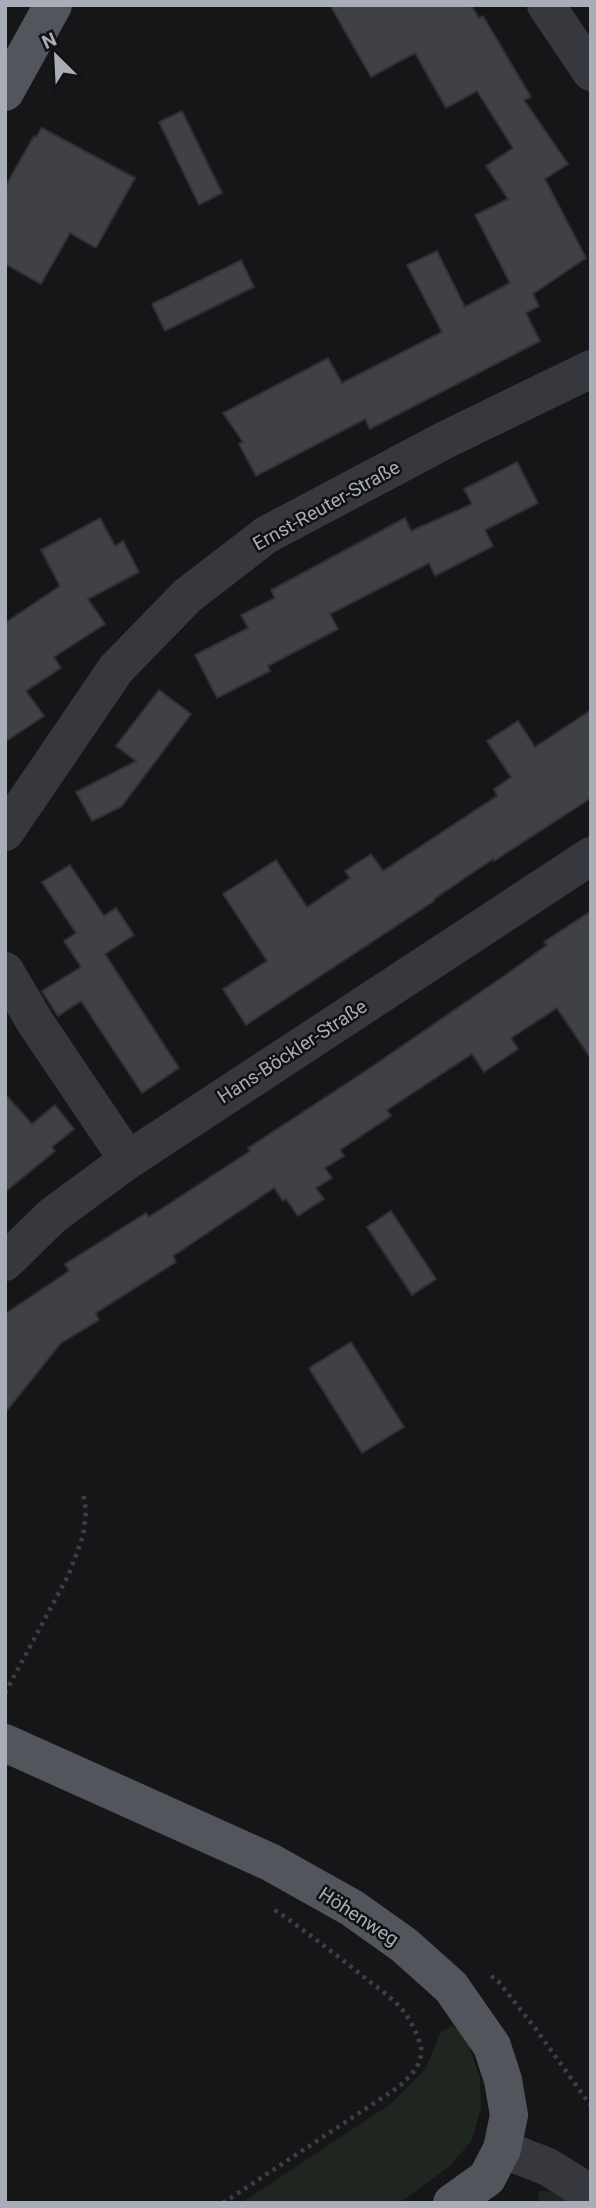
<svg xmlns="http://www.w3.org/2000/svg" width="596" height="2208" viewBox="0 0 596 2208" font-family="Roboto,sans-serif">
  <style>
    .green { fill: #1e261f }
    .building { fill: #404145; stroke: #303034; stroke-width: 2 }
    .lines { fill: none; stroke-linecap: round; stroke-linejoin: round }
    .path { stroke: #3d3f44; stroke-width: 4.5; stroke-dasharray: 3.5 5; stroke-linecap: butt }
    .minor { stroke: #37383d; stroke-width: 38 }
    .major { stroke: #53555c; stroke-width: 38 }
    .labels { text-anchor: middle; stroke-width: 5; stroke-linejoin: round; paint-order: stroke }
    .street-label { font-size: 19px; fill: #a8adb8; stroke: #111113 }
  </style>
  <rect width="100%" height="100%" fill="#161618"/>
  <g class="green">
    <polygon points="451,2026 464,2031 480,2078 481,2108 472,2140 450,2166 399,2203 241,2203 392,2103 426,2068 440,2033"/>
    <polygon points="539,2191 552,2192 569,2203 542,2203 538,2199"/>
  </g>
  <g class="building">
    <polygon points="330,5 471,5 479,18 483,16 531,97 524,100 568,164 545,179 586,258 533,294 539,306 526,313 540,341 370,429 365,419 256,476 239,444 243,442 223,413 328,358 342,383 442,332 407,265 437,251 465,307 510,283 475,215 508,199 486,166 513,148 477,91 446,108 415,53 371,77"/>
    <polygon points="182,111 222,193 199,205 159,122"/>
    <polygon points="42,128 135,178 96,248 70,233 41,284 5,264 5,187 34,136 36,137"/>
    <polygon points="241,260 254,287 165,331 152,304"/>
    <polygon points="517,462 538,503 485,530 493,546 435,576 429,563 330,614 338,629 268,666 270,671 217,698 195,655 248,628 241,615 275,598 271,590 405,518 411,531 472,504 464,489"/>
    <polygon points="100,518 115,546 123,541 139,572 88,599 105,624 54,657 61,668 26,691 44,716 5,742 5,623 60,586 41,550"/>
    <polygon points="159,690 191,714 121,807 92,821 76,792 136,761 116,746"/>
    <polygon points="591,710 591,798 494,861 493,859 434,899 434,901 246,1025 223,989 267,961 223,894 276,860 307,907 350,878 345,871 371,854 383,871 497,796 494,789 511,777 487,741 518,721 535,747"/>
    <polygon points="70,865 104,916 116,908 134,935 105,954 179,1068 142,1093 81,1001 58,1016 42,991 81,967 64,941 76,933 42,882"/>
    <polygon points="591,911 591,1059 557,1008 511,1038 518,1049 484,1072 472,1054 387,1110 391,1116 340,1150 344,1156 325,1168 332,1178 316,1188 324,1199 298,1216 286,1199 283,1201 274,1188 173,1256 176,1262 96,1313 99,1320 61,1343 5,1413 5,1314 69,1271 65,1264 146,1213 149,1217 250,1151 248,1148 361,1074 507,974 547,945 544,942"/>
    <polygon points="5,1094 32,1124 55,1105 74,1129 52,1147 55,1151 5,1192"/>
    <polygon points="391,1211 436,1279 412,1295 367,1227"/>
    <polygon points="351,1342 404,1427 362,1453 309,1368"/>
  </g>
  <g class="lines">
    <g class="path">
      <polyline points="5,1693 69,1574 83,1536 86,1511 83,1492"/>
      <polyline points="491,1976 498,1981 535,2028 591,2106"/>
      <path d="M223,2203L397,2088C409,2078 423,2065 421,2048C419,2037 411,2022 405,2013C394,1999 378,1988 364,1977C334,1953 304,1930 272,1908"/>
    </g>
    <g class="minor">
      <polyline points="546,5 591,72"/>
      <polyline points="5,832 116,669 187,596 266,535 445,440 591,369"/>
      <polyline points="5,971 35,1022 128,1160"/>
      <polyline points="5,1262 52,1216 128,1160 591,856"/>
      <polyline points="502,2149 548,2167 591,2194"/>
    </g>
    <g class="major">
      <polyline points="5,92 53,5"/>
      <polyline points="5,1743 270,1862 352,1908 404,1945 451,1987 492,2046 503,2080 509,2115 502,2149 487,2178 452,2203"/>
    </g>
  </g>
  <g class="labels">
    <g class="street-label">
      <text transform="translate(326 505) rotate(-29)" y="7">Ernst-Reuter-Straße</text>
      <text transform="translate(292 1051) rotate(-33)" y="7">Hans-Böckler-Straße</text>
      <text transform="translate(359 1916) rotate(33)" y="7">Höhenweg</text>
    </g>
  </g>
  <rect width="596" height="2208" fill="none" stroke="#a8adb8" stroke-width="14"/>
  <g transform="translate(56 56) rotate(336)" stroke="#111113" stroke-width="5" paint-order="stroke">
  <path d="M0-5L12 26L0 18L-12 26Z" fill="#a8adb8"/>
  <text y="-10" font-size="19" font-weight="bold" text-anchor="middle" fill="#a8adb8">N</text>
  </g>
</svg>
